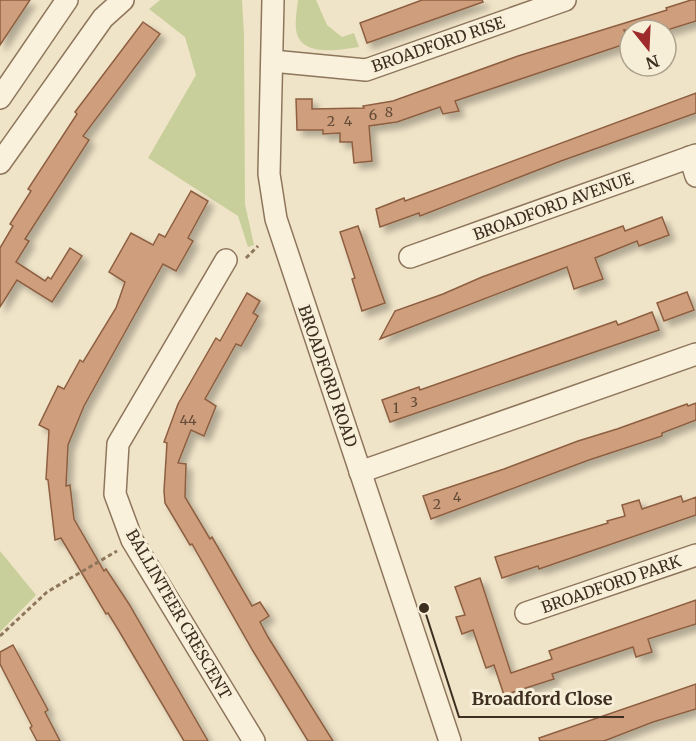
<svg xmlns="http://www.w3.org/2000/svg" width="696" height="741" viewBox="0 0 696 741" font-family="Merriweather,serif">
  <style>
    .green { fill: #c9cf9b }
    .building { fill: #cf9f7d; stroke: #8d5f41; stroke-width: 1.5; filter: url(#shadow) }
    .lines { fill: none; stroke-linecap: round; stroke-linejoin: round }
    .minor-casing { stroke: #8d765c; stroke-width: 24 }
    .path { stroke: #8d765c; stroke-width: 3; stroke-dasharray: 4.5 3; stroke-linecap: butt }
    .minor { stroke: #faf1dc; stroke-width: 21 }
    .labels { text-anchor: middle; stroke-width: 6; stroke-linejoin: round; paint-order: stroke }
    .number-label { font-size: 14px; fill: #624a37 }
    .street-label { font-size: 16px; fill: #3d2e20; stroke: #f7eed8 }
    .leader { fill: none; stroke: #3d2e20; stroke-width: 2 }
    .callout-dot { fill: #3d2e20; stroke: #f7eed8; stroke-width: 2 }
    .callout-label { font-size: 18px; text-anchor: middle; font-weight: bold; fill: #3d2e20; stroke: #f7eed8; stroke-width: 6; stroke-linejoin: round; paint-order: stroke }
  </style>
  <defs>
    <filter id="shadow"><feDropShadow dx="5.5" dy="5.5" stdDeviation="3" flood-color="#0004"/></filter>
  </defs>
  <rect width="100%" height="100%" fill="#f0e4c8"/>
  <g class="green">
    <polygon points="160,0 242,0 244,35 245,204 254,245 248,247 238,216 148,158 196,75 185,37 149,9"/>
    <path d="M298,0H316L327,25L342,37L354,33L359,47C340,50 299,58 296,29C295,20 297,9 298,0Z"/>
    <polygon points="0,551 36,595 0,632"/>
  </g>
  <g class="building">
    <polygon points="0,0 30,0 0,45"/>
    <polygon points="422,0 482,0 483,2 367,43 360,23"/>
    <polygon points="691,0 696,0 696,21 667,30 624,30 628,43 455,101 459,111 443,114 440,107 397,122 369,126 372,161 354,163 352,142 340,142 340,133 323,134 323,130 297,130 296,99 312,99 312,109 364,108 363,106 393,101 518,56 667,10 666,8"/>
    <polygon points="143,22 160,34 83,136 89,140 25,239 29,241 16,262 45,281 48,277 51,279 70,248 82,256 52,302 17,280 0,307 0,248 13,226 10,224 31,191 28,189 77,114 75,112"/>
    <polygon points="696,93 696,113 561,161 420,216 419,213 380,227 376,209 404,198 405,201"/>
    <polygon points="191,191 208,201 188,238 193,241 176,271 163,264 84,406 68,445 66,486 70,485 74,519 104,571 106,569 129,604 208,741 184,741 119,631 108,613 106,614 61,538 55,540 48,480 46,479 49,430 39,425 58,386 64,389 80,360 83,362 116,308 125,282 109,272 131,233 153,245 159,234 165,237"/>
    <polygon points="662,217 669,235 639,246 637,241 595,258 603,279 574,289 567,267 380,339 395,311 443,294 482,277 623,226 625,231"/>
    <polygon points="358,226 385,303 362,311 352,279 355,278 340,232"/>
    <polygon points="687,292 694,310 664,321 657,303"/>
    <polygon points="247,293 260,301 253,313 258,316 241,346 236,344 205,399 216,406 204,436 191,430 178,463 186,464 185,497 210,539 212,537 252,606 260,602 269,616 260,622 268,637 333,741 308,741 253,651 192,544 190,545 165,503 164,491 167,443 164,442 178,404 216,338 220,341"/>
    <polygon points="652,312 659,330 390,422 382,400 419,387 420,390 616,321 618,325"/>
    <polygon points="696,403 696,420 662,433 662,436 589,460 431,519 423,496 504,469 578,441 617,429 687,404 688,406"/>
    <polygon points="681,496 683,502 696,497 696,515 539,569 538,566 502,578 495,557 608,523 607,521 625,516 622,505 639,500 642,509"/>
    <polygon points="480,578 511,673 552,659 549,651 696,600 696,624 648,639 652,652 636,657 633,647 552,674 554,679 504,695 494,665 486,668 473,630 462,634 456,617 465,615 455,587"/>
    <polygon points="13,645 48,710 45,712 60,741 37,741 30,728 32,726 0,664 0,652"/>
    <polygon points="696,684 696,709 653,722 604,741 540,741 539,738"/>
  </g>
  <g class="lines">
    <g class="minor-casing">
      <g id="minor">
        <polyline points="273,0 269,174 276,219 450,741"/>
        <polyline points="272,61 366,70 565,0"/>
        <polyline points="0,98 67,0"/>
        <polyline points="690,157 696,176"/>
        <polyline points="0,163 103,18 123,0"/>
        <polyline points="410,257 696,155"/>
        <polyline points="226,260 118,444 115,494 132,540 254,741"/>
        <polyline points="360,472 696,354"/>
        <polyline points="526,613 696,555"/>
      </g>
    </g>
    <g class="path">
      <polyline points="246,258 258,246"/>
      <polyline points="0,636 47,592 117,551"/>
    </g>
    <use href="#minor" class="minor"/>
  </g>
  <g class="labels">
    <g class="number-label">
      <text x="389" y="117">8</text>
      <text x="373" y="120">6</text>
      <text x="331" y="126">2</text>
      <text x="348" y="126">4</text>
      <text x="414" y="407">3</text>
      <text x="396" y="413">1</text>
      <text x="188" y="425">44</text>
      <text x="457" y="502">4</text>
      <text x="437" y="509">2</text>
    </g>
    <g class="street-label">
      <text transform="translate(438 44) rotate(-19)" y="6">BROADFORD RISE</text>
      <text transform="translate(553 206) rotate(-20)" y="6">BROADFORD AVENUE</text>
      <text transform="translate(328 376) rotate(71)" y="6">BROADFORD ROAD</text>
      <text transform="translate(611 584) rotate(-19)" y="6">BROADFORD PARK</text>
      <text transform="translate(179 614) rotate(60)" y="6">BALLINTEER CRESCENT</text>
    </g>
  </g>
  <path class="leader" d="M424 608L459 717H624"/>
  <circle class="callout-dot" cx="424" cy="608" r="6"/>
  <g class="callout-label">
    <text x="542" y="705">Broadford Close</text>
  </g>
  <g transform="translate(648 48) rotate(162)"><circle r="28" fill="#f7eed8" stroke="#ada18e" stroke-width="1.5"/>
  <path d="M0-4.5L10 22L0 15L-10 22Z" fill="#9e2a2b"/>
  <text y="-9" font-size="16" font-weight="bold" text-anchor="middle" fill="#3d2e20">N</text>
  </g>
</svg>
